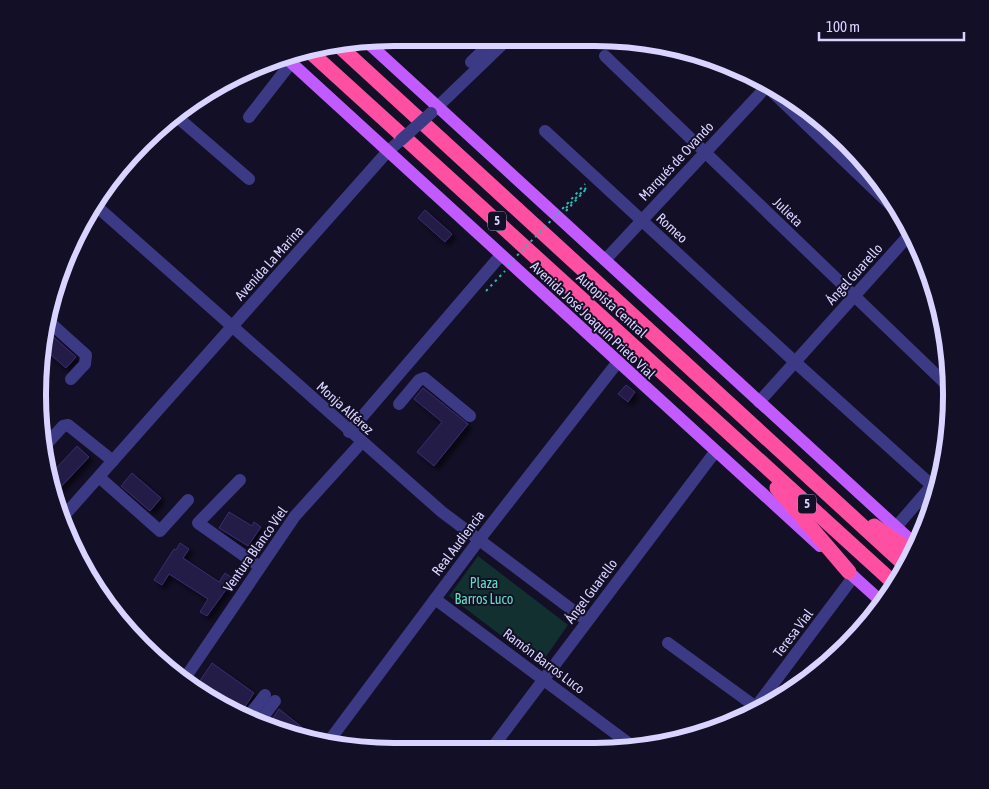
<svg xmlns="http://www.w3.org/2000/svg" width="989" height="789" viewBox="0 0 989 789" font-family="'Asap Condensed',sans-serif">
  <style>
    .green { fill: #12302f }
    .building { fill: #241b47; stroke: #3b2d73; filter: url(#shadow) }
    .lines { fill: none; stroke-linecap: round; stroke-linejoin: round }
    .path { stroke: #2fb8b0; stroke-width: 2; stroke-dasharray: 2.5 4; stroke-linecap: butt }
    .minor { stroke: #3d3a85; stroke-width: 12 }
    .major { stroke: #c25bff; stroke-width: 12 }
    .highway { stroke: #ff4fa3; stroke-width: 15 }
    .path-bridge { stroke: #2fb8b0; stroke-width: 2; stroke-dasharray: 2.5 4; stroke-linecap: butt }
    .minor-bridge { stroke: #3d3a85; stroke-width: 12 }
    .labels { text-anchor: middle; stroke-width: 4; stroke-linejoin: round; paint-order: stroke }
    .shield { fill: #130f26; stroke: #9e99be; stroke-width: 1 }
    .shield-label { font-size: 12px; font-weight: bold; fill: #d9d4ff }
    .street-label { font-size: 14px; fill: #d9d4ff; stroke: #130f26 }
    .park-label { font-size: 14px; fill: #5fe0c0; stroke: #130f26 }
    .rim { fill: none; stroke: #d9d4ff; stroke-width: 6 }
  </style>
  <defs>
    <filter id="shadow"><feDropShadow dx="4" dy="4" stdDeviation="2.5" flood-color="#0009"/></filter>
  </defs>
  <rect width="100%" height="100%" fill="#130f26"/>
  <polygon class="green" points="478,556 568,625 540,665 449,596"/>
  <g class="building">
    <polygon points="425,210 452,234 445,242 418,218"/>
    <polygon points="46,330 76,357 66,368 44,349"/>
    <polygon points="626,385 635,392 628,402 618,394"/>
    <polygon points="423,388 468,424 434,466 417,452 442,422 414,399"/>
    <polygon points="77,446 89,457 59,489 48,477"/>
    <polygon points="132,473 161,498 150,511 121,486"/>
    <polygon points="229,512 252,526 254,522 261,527 248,546 219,528"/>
    <polygon points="180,543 189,549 183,558 219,582 225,573 232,578 227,586 228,587 207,616 200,612 208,599 169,574 162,585 154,580 174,549 176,550"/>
    <polygon points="212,663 254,693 240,714 225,706 227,704 211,692 208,696 195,688"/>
    <polygon points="279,709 308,732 303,738 283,730 282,725 273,718"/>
  </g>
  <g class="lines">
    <g class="path">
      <polyline points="567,204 585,184"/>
      <polyline points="566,208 589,185"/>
      <polyline points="566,211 588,187"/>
      <polyline points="486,291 505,271"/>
    </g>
    <g class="minor">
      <polyline points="605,56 950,388"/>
      <polyline points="471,62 496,38"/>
      <polyline points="759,79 905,219"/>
      <polyline points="431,113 509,38"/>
      <polyline points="176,116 249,179"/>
      <polyline points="249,117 291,63"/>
      <polyline points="545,131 795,362 938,491"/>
      <polyline points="94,204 442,512 587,621"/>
      <polyline points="605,260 769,84"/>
      <polyline points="47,320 86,355 85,364 71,379"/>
      <polyline points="759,402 911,233"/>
      <polyline points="399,404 419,380 424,378 470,416"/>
      <polyline points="349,432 501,255"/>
      <polyline points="44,447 63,426 68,425 113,461"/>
      <polyline points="99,477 160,531 188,500"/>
      <polyline points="240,480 198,523 260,567"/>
      <polyline points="62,518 388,151 401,140"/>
      <polyline points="896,527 941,475"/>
      <polyline points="435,599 635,748"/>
      <polyline points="668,643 756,707"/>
      <polyline points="183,681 295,516 361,443"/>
      <polyline points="752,712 854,576"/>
      <polyline points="247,718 265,695"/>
      <polyline points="275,729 265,722 263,717 275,701"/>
      <polyline points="326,745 479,540 617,363"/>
      <polyline points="492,748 715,452"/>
    </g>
    <g class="major">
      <polyline points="366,41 917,546"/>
      <polyline points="285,57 820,546"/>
      <polyline points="842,566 883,603"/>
    </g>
    <g class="highway">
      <polyline points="338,45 906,566"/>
      <polyline points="307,49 895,584"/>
      <polyline points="777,488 849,572"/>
      <polyline points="874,526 914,553"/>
    </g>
    <polyline class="path-bridge" points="508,265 567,204"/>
    <polyline class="minor-bridge" points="401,140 431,113"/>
  </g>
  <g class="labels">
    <g class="shield">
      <rect x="488" y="211.5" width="18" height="19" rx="4"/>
      <rect x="798" y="494.5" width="18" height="19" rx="4"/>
    </g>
    <g class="shield-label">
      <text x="497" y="225">5</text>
      <text x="807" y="508">5</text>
    </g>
    <g class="street-label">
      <text transform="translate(676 161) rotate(-47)" y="5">Marqués de Ovando</text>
      <text transform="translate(788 212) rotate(44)" y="5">Julieta</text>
      <text transform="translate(672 228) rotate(43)" y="5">Romeo</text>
      <text transform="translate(269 263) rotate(-48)" y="5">Avenida La Marina</text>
      <text transform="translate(854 274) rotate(-48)" y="5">Ángel Guarello</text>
      <text transform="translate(612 305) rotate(42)" y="5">Autopista Central</text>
      <text transform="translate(593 320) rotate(43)" y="5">Avenida José Joaquín Prieto Vial</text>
      <text transform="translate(345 408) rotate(42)" y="5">Monja Alférez</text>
      <text transform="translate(458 543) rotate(-53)" y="5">Real Audiencia</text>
      <text transform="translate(255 549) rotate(-55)" y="5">Ventura Blanco Viel</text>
      <text transform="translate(591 591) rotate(-53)" y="5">Ángel Guarello</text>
      <text transform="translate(793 633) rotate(-53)" y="5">Teresa Vial</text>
      <text transform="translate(544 661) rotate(37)" y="5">Ramón Barros Luco</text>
    </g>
    <g class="park-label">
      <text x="484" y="588">Plaza<tspan x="484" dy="16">Barros Luco</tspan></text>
    </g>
  </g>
  <path d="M0 0H989V789H0ZM394 46H595A348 348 0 0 1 943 394V395A348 348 0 0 1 595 743H394A348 348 0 0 1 46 395V394A348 348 0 0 1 394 46Z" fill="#130f26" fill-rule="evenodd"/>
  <path class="rim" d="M394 46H595A348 348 0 0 1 943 394V395A348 348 0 0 1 595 743H394A348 348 0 0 1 46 395V394A348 348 0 0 1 394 46Z"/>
  <path d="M819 32v8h145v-8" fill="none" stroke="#d9d4ff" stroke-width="2.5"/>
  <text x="826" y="32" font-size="15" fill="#d9d4ff" stroke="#130f26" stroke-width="4" paint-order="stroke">100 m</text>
</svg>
